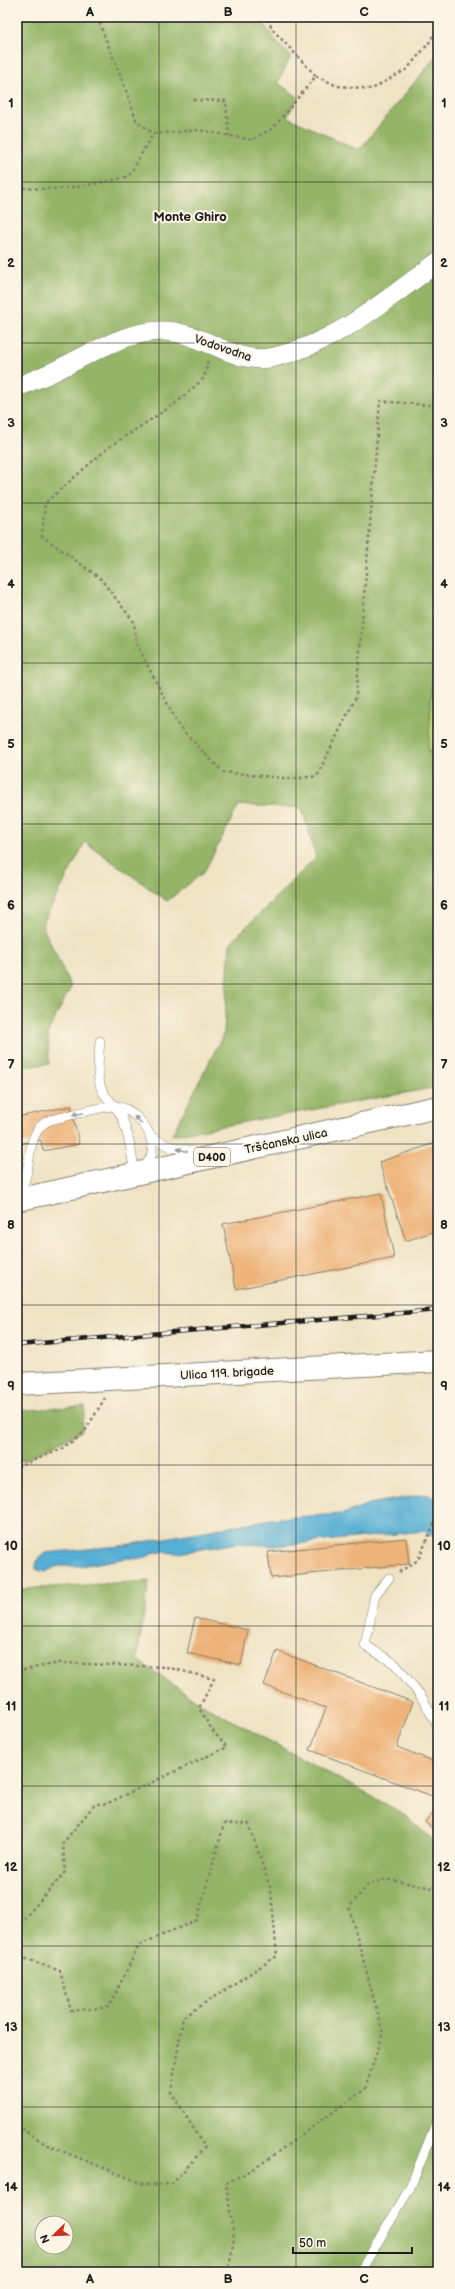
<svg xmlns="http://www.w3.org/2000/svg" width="455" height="2289" viewBox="0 0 455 2289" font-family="'Balsamiq Sans',sans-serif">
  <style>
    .green { fill: #bbd378; stroke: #6c784a }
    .forest { fill: #94b568; stroke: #586842; fill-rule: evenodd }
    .water { fill: #57afd4; stroke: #3a6678 }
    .building { fill: #eeb379 }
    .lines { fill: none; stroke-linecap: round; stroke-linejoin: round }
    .lane-casing { stroke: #868070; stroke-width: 10 }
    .street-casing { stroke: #868070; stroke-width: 20 }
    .secondary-casing { stroke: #868070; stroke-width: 24 }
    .primary-casing { stroke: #868070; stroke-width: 24 }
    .path { stroke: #868070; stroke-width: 2.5; stroke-dasharray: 3 3; stroke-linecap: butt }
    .lane { stroke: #fff; stroke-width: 9 }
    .street { stroke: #fff; stroke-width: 19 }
    .secondary { stroke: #fff; stroke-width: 22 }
    .primary { stroke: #fff; stroke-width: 22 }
    .rail-casing { stroke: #1c1c1c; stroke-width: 4.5 }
    .rail { stroke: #fcf5e5; stroke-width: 3; stroke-dasharray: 9; stroke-linecap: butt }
    .oneway { fill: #999 }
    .grid { fill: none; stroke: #1c1c1c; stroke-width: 1; stroke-opacity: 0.55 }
    .labels { text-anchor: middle; stroke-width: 4; stroke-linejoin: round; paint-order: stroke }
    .shield { fill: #fcf5e5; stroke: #5f5d58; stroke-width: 1 }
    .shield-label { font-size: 11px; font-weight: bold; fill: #1c1c1c }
    .street-label { font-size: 12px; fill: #1c1c1c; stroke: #fcf5e5 }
    .neighbourhood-label { font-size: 13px; font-weight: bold; fill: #1c1c1c; stroke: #fcf5e5 }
    .neatline { fill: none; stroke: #1c1c1c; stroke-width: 1.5 }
    .grid-label { font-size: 13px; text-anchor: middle; font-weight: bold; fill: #1c1c1c }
  </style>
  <rect width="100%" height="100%" fill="#fcf5e5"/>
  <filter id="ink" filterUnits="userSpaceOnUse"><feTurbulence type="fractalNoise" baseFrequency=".025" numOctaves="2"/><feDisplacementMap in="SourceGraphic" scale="8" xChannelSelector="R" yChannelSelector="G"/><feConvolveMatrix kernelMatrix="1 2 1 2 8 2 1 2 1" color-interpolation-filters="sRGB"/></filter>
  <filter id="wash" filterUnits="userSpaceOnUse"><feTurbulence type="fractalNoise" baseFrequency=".012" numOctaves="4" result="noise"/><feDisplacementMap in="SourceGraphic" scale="16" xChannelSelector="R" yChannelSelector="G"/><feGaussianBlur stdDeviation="0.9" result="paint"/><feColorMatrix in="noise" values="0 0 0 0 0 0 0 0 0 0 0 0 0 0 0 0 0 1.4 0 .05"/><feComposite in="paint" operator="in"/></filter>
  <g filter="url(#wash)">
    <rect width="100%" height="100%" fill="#efe3c4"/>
    <polygon class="green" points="438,581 438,751 428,752"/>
    <g class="forest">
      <polygon points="17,17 259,17 278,44 291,56 278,83 298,97 287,117 359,150 438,54 438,581 428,752 438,751 438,1087 172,1135 224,1033 230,943 316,857 302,808 239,805 204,872 167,901 85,842 42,925 71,987 48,1032 49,1064 17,1067"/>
      <polygon points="85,1406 82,1431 17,1463 17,1411"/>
      <path d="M149,1581L137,1660L200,1703L402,1813L438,1844V2272H17V1588L22,1589ZM42,2223H66V2247H42Z"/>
    </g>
    <polygon class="water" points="427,1494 438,1500 438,1539 424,1531 275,1546 237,1543 179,1553 155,1552 143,1559 127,1558 80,1566 58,1566 45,1572 36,1569 36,1561 45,1553 120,1546 278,1518 343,1514 369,1504"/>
    <g id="blocks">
      <g class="building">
        <polygon points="71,1106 79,1144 43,1151 41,1140 17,1144 17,1117"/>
        <polygon points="438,1142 438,1230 406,1241 379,1162"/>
        <polygon points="381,1193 394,1258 236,1289 223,1224"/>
        <polygon points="406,1538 409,1564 271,1578 268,1552"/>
        <polygon points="195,1618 248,1630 241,1665 187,1653"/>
        <polygon points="277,1651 413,1702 397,1747 438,1763 438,1779 432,1796 310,1750 326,1708 264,1685"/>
        <polygon points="438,1808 438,1834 425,1822"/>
      </g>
    </g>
  </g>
  <g filter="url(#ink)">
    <use href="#blocks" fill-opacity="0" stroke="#868070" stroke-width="1"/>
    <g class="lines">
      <g class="lane-casing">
        <g id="lane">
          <path d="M100,1041C99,1057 94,1081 105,1095C113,1105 120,1110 124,1123C130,1139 132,1157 135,1174"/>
          <polyline points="150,1136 168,1146 198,1153"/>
          <path d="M17,1196C35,1174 22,1131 50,1120C64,1117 105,1105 116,1106C130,1107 148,1126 151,1139C154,1151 152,1160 142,1168"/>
          <polyline points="389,1578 375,1595 365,1645 395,1664 421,1696 438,1726"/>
          <polyline points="360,2272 410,2188 438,2119"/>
        </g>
      </g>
      <g class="street-casing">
        <path id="street" d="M17,387C32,381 47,375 61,368C95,351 135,326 174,332C209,337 238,366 275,357C339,342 386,299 438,262"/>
      </g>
      <g class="secondary-casing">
        <polyline id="secondary" points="17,1384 438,1361"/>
      </g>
      <g class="primary-casing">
        <polyline id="primary" points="17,1200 438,1107"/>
      </g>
      <g class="path">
        <polyline points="97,17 126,90 136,120 153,134"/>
        <polyline points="433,17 438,20"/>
        <polyline points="99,23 105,17"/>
        <polyline points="316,76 337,86 372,89 407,69 429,43 438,27"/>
        <polyline points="193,100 226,101 229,136"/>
        <path d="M17,187C56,192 91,186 129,176L153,134L199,130L252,140L273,128L316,76L272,29L267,17"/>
        <polyline points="208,361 204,378 176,403 109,447 45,503 42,536 100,578 134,622 136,643 180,728 223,772 292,779 317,776 356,697 380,401 438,406"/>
        <polyline points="17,1467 62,1449 85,1431 105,1398"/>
        <polyline points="399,1572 418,1560 438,1515"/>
        <polyline points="17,1671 59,1663 166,1667 214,1679 199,1708 212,1730 227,1747 106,1804 95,1804 63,1843 65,1872 17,1927"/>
        <polyline points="17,1930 24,1958 60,1971 71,2011 109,2007 139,1945 197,1920 224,1824 249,1824 271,1890 277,1956 183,2017 171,2092 205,2147 172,2184 146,2185 47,2145 17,2126"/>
        <polyline points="228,2272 234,2239 226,2183 254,2169 365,2089 383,2033 349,1907 368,1885 386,1879 438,1889"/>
      </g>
      <use href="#lane" class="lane"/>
      <use href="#street" class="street"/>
      <use href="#secondary" class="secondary"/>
      <use href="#primary" class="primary"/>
      <g class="rail-casing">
        <polyline id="rail" points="17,1345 438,1310"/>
      </g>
      <use href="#rail" class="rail"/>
    </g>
    <defs><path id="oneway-solid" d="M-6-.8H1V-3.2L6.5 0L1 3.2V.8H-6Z"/></defs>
    <g class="oneway">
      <use href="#oneway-solid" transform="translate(78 1114) rotate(168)"/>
      <use href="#oneway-solid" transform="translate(138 1120) rotate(-135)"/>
      <use href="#oneway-solid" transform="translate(182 1150) rotate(-166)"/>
    </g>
  </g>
  <path class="grid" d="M159,17V2272M296,17V2272M17,182H438M17,343H438M17,503H438M17,663H438M17,824H438M17,984H438M17,1144H438M17,1305H438M17,1465H438M17,1626H438M17,1786H438M17,1946H438M17,2107H438"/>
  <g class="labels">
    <rect class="shield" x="194" y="1148" width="36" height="18" rx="3"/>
    <g class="shield-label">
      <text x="212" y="1161">D400</text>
    </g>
    <g class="street-label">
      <text transform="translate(223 348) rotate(19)" y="4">Vodovodna</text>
      <text transform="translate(286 1141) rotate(-12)" y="4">Tršćanska ulica</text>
      <text transform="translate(227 1373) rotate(-3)" y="4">Ulica 119. brigade</text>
    </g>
    <g class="neighbourhood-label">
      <text x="190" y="221">Monte Ghiro</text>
    </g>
  </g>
  <rect width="455" height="2289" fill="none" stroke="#fcf5e5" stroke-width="44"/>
  <g transform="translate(54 2235) rotate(247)"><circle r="19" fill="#fcf5e5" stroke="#a29e95"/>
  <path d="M0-3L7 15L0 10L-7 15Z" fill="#c8321e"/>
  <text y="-6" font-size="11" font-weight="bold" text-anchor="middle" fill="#1c1c1c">N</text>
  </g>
  <path d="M293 2247v6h119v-6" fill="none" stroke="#1c1c1c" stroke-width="2"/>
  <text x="299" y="2247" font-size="12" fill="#1c1c1c" stroke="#fcf5e5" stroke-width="3" paint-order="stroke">50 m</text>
  <rect x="22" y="22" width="411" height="2245" class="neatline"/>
  <g class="grid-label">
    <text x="90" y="16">A</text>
    <text x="228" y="16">B</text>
    <text x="364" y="16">C</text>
    <text x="11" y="107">1</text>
    <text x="444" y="107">1</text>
    <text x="11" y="267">2</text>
    <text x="444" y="267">2</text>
    <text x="11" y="427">3</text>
    <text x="444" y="427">3</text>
    <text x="11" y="588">4</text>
    <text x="444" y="588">4</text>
    <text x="11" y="748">5</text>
    <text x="444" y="748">5</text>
    <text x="11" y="909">6</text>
    <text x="444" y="909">6</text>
    <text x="11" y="1069">7</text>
    <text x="444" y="1069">7</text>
    <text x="11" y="1229">8</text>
    <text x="444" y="1229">8</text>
    <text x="11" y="1390">9</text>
    <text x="444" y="1390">9</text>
    <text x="11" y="1550">10</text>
    <text x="444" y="1550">10</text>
    <text x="11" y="1710">11</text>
    <text x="444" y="1710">11</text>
    <text x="11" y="1871">12</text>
    <text x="444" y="1871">12</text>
    <text x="11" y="2031">13</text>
    <text x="444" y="2031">13</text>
    <text x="11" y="2191">14</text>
    <text x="444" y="2191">14</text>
    <text x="90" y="2283">A</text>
    <text x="228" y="2283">B</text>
    <text x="364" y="2283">C</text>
  </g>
</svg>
